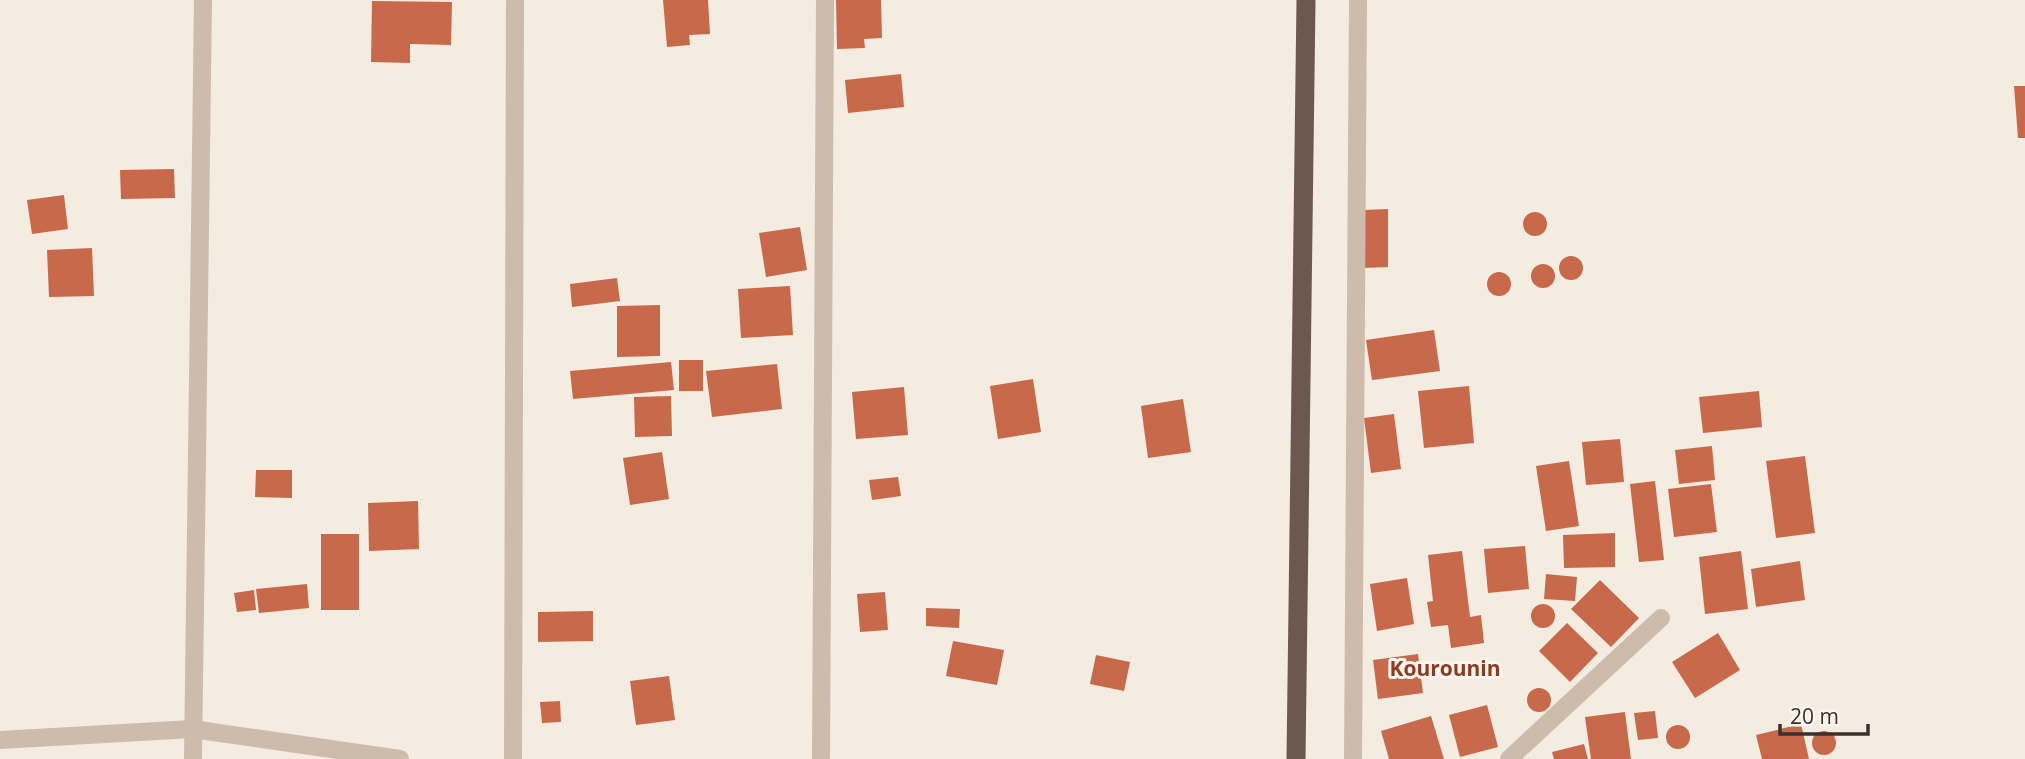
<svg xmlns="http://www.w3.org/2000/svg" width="2025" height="759" viewBox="0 0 2025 759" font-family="'Open Sans',sans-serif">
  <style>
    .building { fill: #c8694b }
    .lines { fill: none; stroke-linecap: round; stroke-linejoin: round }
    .minor { stroke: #cdbbac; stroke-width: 18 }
    .trunk { stroke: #6c584f; stroke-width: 19 }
    .labels { text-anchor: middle; stroke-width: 6; stroke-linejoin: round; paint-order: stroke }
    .quarter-label { font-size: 21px; font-weight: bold; fill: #8c3b22; stroke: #fbf5ee }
  </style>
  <rect width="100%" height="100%" fill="#f4ebe1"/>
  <g class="building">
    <polygon points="663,0 708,0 710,34 689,35 690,45 667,47"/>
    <polygon points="836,0 881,0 882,38 864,39 865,48 837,49"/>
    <polygon points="372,1 452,2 451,45 410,44 410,63 371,62"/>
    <polygon points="901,74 904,107 848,113 845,80"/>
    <polygon points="2014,86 2025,86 2025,138 2018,138"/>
    <polygon points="174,169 175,198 121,199 120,170"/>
    <polygon points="64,195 68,229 32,234 27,200"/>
    <polygon points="1388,209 1388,267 1363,268 1363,210"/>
    <circle cx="1535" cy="224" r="12"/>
    <polygon points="800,227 807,270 766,277 759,233"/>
    <polygon points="92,248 94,296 49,297 47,250"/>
    <circle cx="1571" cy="268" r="12"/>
    <circle cx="1543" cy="276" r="12"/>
    <circle cx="1499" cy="284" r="12"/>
    <polygon points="617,278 620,301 572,307 570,284"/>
    <polygon points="790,286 793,335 741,338 738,289"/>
    <polygon points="660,305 660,356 617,357 617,306"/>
    <polygon points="1434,330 1440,371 1372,380 1366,340"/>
    <rect x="679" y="360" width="24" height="31"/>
    <polygon points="671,362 674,390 573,399 570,371"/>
    <polygon points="777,364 782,409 712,417 706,371"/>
    <polygon points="1033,379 1041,432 998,439 990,386"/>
    <polygon points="1469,386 1474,443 1424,448 1418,391"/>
    <polygon points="904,387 908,435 856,439 852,392"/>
    <polygon points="1759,391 1762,427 1703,433 1699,397"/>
    <polygon points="671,396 672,436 635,437 634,397"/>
    <polygon points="1183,399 1191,452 1148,458 1141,406"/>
    <polygon points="1394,414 1401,469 1371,473 1364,418"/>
    <polygon points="1620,439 1624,482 1586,485 1582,442"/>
    <polygon points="1712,446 1715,480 1679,484 1675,450"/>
    <polygon points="662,452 669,499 630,505 623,458"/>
    <polygon points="1805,456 1815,533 1776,538 1766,461"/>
    <polygon points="1569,461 1579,526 1546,531 1536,466"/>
    <polygon points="256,470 292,470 292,498 255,497"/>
    <polygon points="898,477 901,496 872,500 869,480"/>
    <polygon points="1655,481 1664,560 1639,562 1630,484"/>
    <polygon points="1711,484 1717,532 1674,537 1668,489"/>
    <polygon points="418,501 419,549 369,551 368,503"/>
    <polygon points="1615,533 1615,567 1564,568 1563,535"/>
    <rect x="321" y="534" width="38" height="76"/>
    <polygon points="1525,546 1529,589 1488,593 1484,549"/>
    <polygon points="1462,551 1470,617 1481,615 1484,643 1451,648 1448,625 1431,627 1427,602 1433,601 1428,555"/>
    <polygon points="1741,551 1748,609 1705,614 1699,557"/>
    <polygon points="1800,561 1805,600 1756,607 1751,569"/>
    <polygon points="1546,574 1577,577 1575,601 1544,599"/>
    <polygon points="1407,578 1414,624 1377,631 1370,584"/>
    <polygon points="1600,580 1639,618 1611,647 1571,609"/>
    <polygon points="307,584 309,608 259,613 256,589"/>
    <polygon points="254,590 256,610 237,612 234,593"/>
    <polygon points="885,592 888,630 860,632 857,594"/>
    <circle cx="1543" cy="616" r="12"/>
    <polygon points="926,608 960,609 959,628 926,626"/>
    <polygon points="593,611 593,641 538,642 538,612"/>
    <polygon points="1567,623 1598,653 1570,682 1539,651"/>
    <polygon points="1718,633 1740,670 1695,698 1672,662"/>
    <polygon points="953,641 1004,650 997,685 946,676"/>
    <polygon points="1418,654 1423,693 1378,699 1373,660"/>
    <polygon points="1096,655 1130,662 1124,691 1090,684"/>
    <polygon points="669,676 675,720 636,725 630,681"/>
    <circle cx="1539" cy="700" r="12"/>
    <polygon points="560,701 561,722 542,723 540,702"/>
    <polygon points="1487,705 1498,747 1460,757 1449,715"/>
    <polygon points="1655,711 1658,738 1638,740 1634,713"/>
    <polygon points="1625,712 1631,759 1591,759 1585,717"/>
    <polygon points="1431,716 1444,759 1389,759 1381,731"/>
    <polygon points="1801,724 1809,759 1762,759 1756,735"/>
    <circle cx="1678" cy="737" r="12"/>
    <circle cx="1824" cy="743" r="12"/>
    <polygon points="1584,744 1588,759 1554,759 1552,752"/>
  </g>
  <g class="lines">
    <g class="minor">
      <polyline points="0,740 192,729 400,759"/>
      <polyline points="193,759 203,0"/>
      <polyline points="513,759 515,0"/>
      <polyline points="821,759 825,0"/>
      <polyline points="1353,759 1358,0"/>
      <polyline points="1509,759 1661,618"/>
    </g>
    <polyline class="trunk" points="1296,759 1306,0"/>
  </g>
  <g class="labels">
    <g class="quarter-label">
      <text x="1445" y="676">Kourounin</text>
    </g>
  </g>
  <path d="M1780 724v10h88v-10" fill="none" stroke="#3b302b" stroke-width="3.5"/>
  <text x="1790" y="724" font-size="21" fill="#3b302b" stroke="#fbf5ee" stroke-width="5" paint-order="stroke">20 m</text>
</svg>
